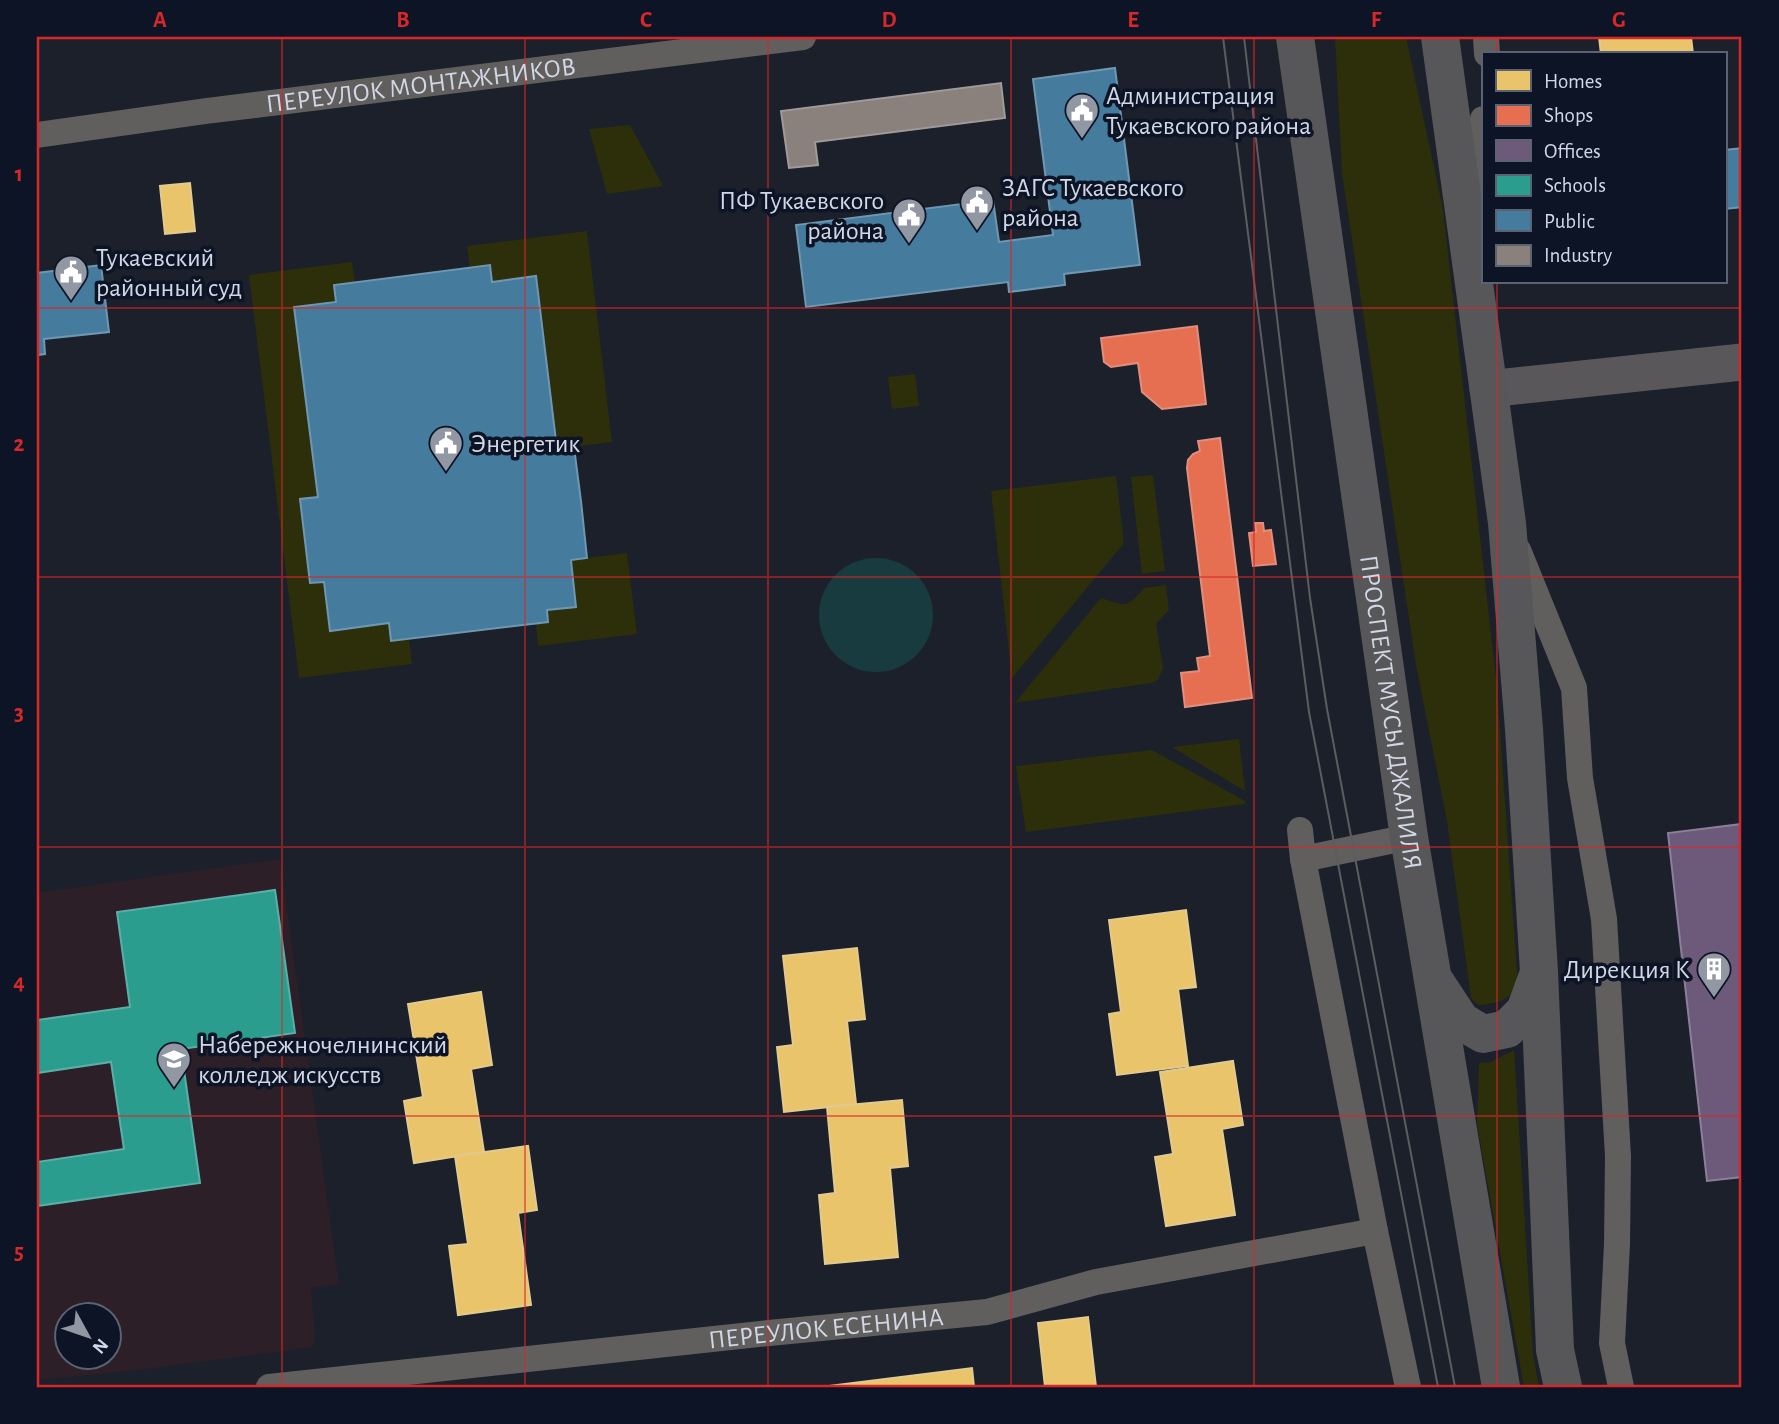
<svg xmlns="http://www.w3.org/2000/svg" width="1779" height="1424" viewBox="0 0 1779 1424" font-family="'Alegreya Sans',sans-serif">
  <style>
    .commercial { fill: #2d1f27; fill-rule: evenodd }
    .green { fill: #2c2f0a }
    .water { fill: #173b3e }
    .homes { fill: #e9c46a; stroke: #e2ca8f; stroke-width: 2 }
    .shops { fill: #e76f51; stroke: #e08e7d; stroke-width: 2 }
    .offices { fill: #6d597a; stroke: #8b7f9a; stroke-width: 2 }
    .schools { fill: #2a9d8f; stroke: #5caea8; stroke-width: 2 }
    .public { fill: #457b9d; stroke: #6f97b2; stroke-width: 2 }
    .industry { fill: #8a817c; stroke: #9f9b9b; stroke-width: 2 }
    .lines { fill: none; stroke-linecap: round; stroke-linejoin: round }
    .minor { stroke: #615e5e; stroke-width: 26 }
    .secondary { stroke: #59575a; stroke-width: 37 }
    .primary { stroke: #575659; stroke-width: 38 }
    .tram { stroke: #5c5d61; stroke-width: 2 }
    .grid { fill: none; stroke: #d62828; stroke-width: 2; stroke-opacity: 0.55 }
    .labels { text-anchor: middle; stroke-width: 7; stroke-linejoin: round; paint-order: stroke }
    .street-label { font-size: 26px; fill: #d1d7e4; stroke: #0c1425 }
    .poi-label { font-size: 26px; fill: #d1d7e4; stroke: #0c1425; text-anchor: start }
    .neatline { fill: none; stroke: #d62828; stroke-width: 2.5 }
    .grid-label { font-size: 23px; text-anchor: middle; font-weight: bold; fill: #d62828 }
  </style>
  <rect width="100%" height="100%" fill="#1b202a"/>
  <path class="commercial" d="M280,859L339,1285L311,1287L315,1338L312,1347L138,1370L37,1380V893ZM66,1316H108V1358H66Z"/>
  <g class="green">
    <path d="M1335,37H1406L1443,209L1497,687L1518,987C1507,1001 1496,1004 1478,1005L1471,998L1447,821L1416,665L1342,173Z"/>
    <polygon points="630,125 663,186 607,194 589,129"/>
    <polygon points="587,231 612,442 557,449 536,276 492,281 470,268 467,246"/>
    <polygon points="352,262 355,282 334,285 336,302 294,307 318,497 300,499 310,583 324,582 330,631 389,623 391,641 409,639 412,664 299,678 249,275"/>
    <polygon points="915,374 919,406 892,409 888,377"/>
    <polygon points="1153,475 1165,571 1142,574 1131,477"/>
    <polygon points="1116,476 1124,543 1012,678 991,491"/>
    <polygon points="627,553 637,634 538,646 536,623 547,610 576,607 571,560"/>
    <path d="M1166,585L1169,610L1156,624L1163,668L1158,680L1151,683L1015,703L1101,598C1126,606 1126,609 1144,588Z"/>
    <polygon points="1239,739 1245,791 1172,747"/>
    <polygon points="1152,750 1245,801 1245,804 1026,832 1016,766"/>
    <polygon points="1514,1050 1533,1354 1539,1387 1524,1387 1477,1124 1479,1063 1491,1062"/>
  </g>
  <circle class="water" cx="876" cy="615" r="57"/>
  <g class="homes">
    <polygon points="1599,37 1691,37 1693,54 1601,54"/>
    <polygon points="190,183 195,231 165,234 160,186"/>
    <polygon points="1186,910 1196,987 1178,989 1188,1066 1117,1075 1109,1014 1121,1012 1109,920"/>
    <polygon points="857,948 865,1019 847,1021 856,1104 784,1112 777,1047 793,1045 783,956"/>
    <polygon points="481,992 492,1065 471,1069 484,1152 414,1163 404,1101 423,1097 408,1004"/>
    <polygon points="1233,1061 1243,1125 1222,1129 1235,1215 1166,1226 1155,1157 1173,1154 1160,1072"/>
    <polygon points="902,1100 908,1166 890,1168 898,1257 825,1264 819,1195 835,1193 827,1107"/>
    <polygon points="528,1146 537,1210 518,1213 531,1305 458,1315 449,1246 468,1244 455,1156"/>
    <polygon points="1088,1317 1096,1387 1045,1387 1038,1323"/>
    <polygon points="972,1368 974,1387 821,1387"/>
  </g>
  <g class="shops">
    <polygon points="1197,326 1206,404 1162,409 1142,392 1138,363 1111,367 1104,362 1101,338"/>
    <polygon points="1220,438 1252,698 1185,707 1181,673 1199,671 1197,658 1210,656 1187,468 1188,460 1193,454 1200,451 1198,441"/>
    <polygon points="1255,523 1263,523 1264,531 1271,530 1276,564 1253,566 1249,533 1256,532"/>
  </g>
  <polygon class="offices" points="1742,824 1742,1177 1707,1181 1668,833"/>
  <polygon class="schools" points="275,890 295,1033 181,1049 200,1183 37,1206 37,1162 124,1149 111,1062 37,1073 37,1020 130,1007 117,912"/>
  <g class="public">
    <polygon points="1115,68 1140,265 1064,274 1065,285 1009,292 1008,282 806,307 796,225 993,200 999,242 1053,235 1033,79"/>
    <polygon points="1742,148 1742,207 1725,209 1725,150"/>
    <polygon points="101,265 109,332 44,339 45,354 37,355 37,273"/>
    <polygon points="490,265 492,282 536,276 557,449 574,447 581,501 587,558 571,560 576,607 547,610 548,622 391,641 389,623 330,631 324,582 310,583 300,499 318,497 294,307 336,302 334,285"/>
  </g>
  <polygon class="industry" points="1001,83 1005,118 815,142 818,165 789,168 781,111"/>
  <g class="lines">
    <g class="minor">
      <polyline points="1486,37 1487,54"/>
      <path id="s1" d="M37,135L206,111L803,37"/>
      <polyline points="1471,199 1483,119"/>
      <polyline points="1518,550 1574,688 1580,778 1604,919 1618,1156 1617,1244 1612,1343 1621,1387"/>
      <polyline points="1300,830 1303,859 1375,1231 1408,1387"/>
      <polyline points="1303,859 1409,837"/>
      <path id="s2" d="M269,1387L769,1333L987,1312L1096,1282L1375,1231"/>
    </g>
    <polyline class="secondary" points="1488,389 1742,362"/>
    <g class="primary">
      <path id="s3" d="M1295,37L1409,837L1501,1387"/>
      <polyline points="1440,37 1507,523 1524,729 1539,972 1555,1350 1563,1387"/>
      <polyline points="1436,983 1461,1021 1483,1034 1507,1029 1525,1011 1537,978"/>
    </g>
    <g class="tram">
      <polyline points="1223,37 1309,712 1438,1387"/>
      <polyline points="1244,37 1310,598 1327,709 1455,1387"/>
    </g>
  </g>
  <path class="grid" d="M282,37V1387M525,37V1387M768,37V1387M1011,37V1387M1254,37V1387M1497,37V54M1497,282V1387M37,308H1742M37,577H1742M37,847H1742M37,1116H1742"/>
  <defs>
    <g id="civic-pin" transform="scale(1.75)"><path d="M0 17L-7.5 6A9.5 9.5 0 1 1 7.5 6Z" fill="#9197a3" stroke="#0c1425"/><path d="M-.6-6.5H3V-4.5H.6V-3L4-1V1h2V6H-6V1h2V-1L-.6-3ZM-1.2 2.5V6h2.4V2.5Z" fill="#fff"/></g>
    <g id="building-pin" transform="scale(1.75)"><path d="M0 17L-7.5 6A9.5 9.5 0 1 1 7.5 6Z" fill="#9197a3" stroke="#0c1425"/><path d="M-4-6H4V6H1V3H-1V6H-4ZM-2.5-4.3h1.7v1.8h-1.7ZM.8-4.3h1.7v1.8H.8ZM-2.5-1h1.7V.8h-1.7ZM.8-1h1.7V.8H.8Z" fill="#fff"/></g>
    <g id="university-pin" transform="scale(1.75)"><path d="M0 17L-7.5 6A9.5 9.5 0 1 1 7.5 6Z" fill="#9197a3" stroke="#0c1425"/><path d="M0-5L7-2L0 1L-7-2ZM-4 1L0 2.5L4 1V4Q0 6-4 4Z" fill="#fff"/></g>
  </defs>
  <g fill-rule="evenodd">
    <use href="#civic-pin" x="1082" y="110"/>
    <use href="#civic-pin" x="977" y="202"/>
    <use href="#civic-pin" x="909" y="215"/>
    <use href="#civic-pin" x="71" y="272"/>
    <use href="#civic-pin" x="446" y="443"/>
    <use href="#building-pin" x="1714" y="969"/>
    <use href="#university-pin" x="174" y="1059"/>
  </g>
  <g class="labels">
    <g class="street-label">
      <text dy="9" stroke="none"><textPath href="#s1" startOffset="387">ПЕРЕУЛОК МОНТАЖНИКОВ</textPath></text>
      <text dy="9" stroke="none"><textPath href="#s3" startOffset="682">ПРОСПЕКТ МУСЫ ДЖАЛИЛЯ</textPath></text>
      <text dy="9" stroke="none"><textPath href="#s2" startOffset="560">ПЕРЕУЛОК ЕСЕНИНА</textPath></text>
    </g>
    <g class="poi-label">
      <text x="1106" y="104">Администрация<tspan x="1106" dy="30">Тукаевского района</tspan></text>
      <text x="1002" y="196">ЗАГС Тукаевского<tspan x="1002" dy="30">района</tspan></text>
      <text x="884" y="209" text-anchor="end">ПФ Тукаевского<tspan x="884" dy="30">района</tspan></text>
      <text x="96" y="266">Тукаевский<tspan x="96" dy="30">районный суд</tspan></text>
      <text x="471" y="452">Энергетик</text>
      <text x="1690" y="978" text-anchor="end">Дирекция К</text>
      <text x="198" y="1053">Набережночелнинский<tspan x="198" dy="30">колледж искусств</tspan></text>
    </g>
  </g>
  <rect width="1779" height="1424" fill="none" stroke="#0c1425" stroke-width="77"/>
  <rect x="1482" y="52" width="245" height="231" fill="#0c1425" stroke="#5b6271" stroke-width="2"/>
  <rect x="1496" y="70" width="35" height="21" fill="#e9c46a" stroke="#5b6271" stroke-width="2"/>
  <text x="1544" y="88" font-size="21" fill="#d1d7e4">Homes</text>
  <rect x="1496" y="105" width="35" height="21" fill="#e76f51" stroke="#5b6271" stroke-width="2"/>
  <text x="1544" y="122" font-size="21" fill="#d1d7e4">Shops</text>
  <rect x="1496" y="140" width="35" height="21" fill="#6d597a" stroke="#5b6271" stroke-width="2"/>
  <text x="1544" y="158" font-size="21" fill="#d1d7e4">Offices</text>
  <rect x="1496" y="175" width="35" height="21" fill="#2a9d8f" stroke="#5b6271" stroke-width="2"/>
  <text x="1544" y="192" font-size="21" fill="#d1d7e4">Schools</text>
  <rect x="1496" y="210" width="35" height="21" fill="#457b9d" stroke="#5b6271" stroke-width="2"/>
  <text x="1544" y="228" font-size="21" fill="#d1d7e4">Public</text>
  <rect x="1496" y="245" width="35" height="21" fill="#8a817c" stroke="#5b6271" stroke-width="2"/>
  <text x="1544" y="262" font-size="21" fill="#d1d7e4">Industry</text>
  <g transform="translate(88 1336) rotate(130)"><circle r="33" fill="#0c1425" stroke="#5b6271" stroke-width="2"/>
  <path d="M0-5L12 26L0 18L-12 26Z" fill="#9197a3"/>
  <text y="-10" font-size="19" font-weight="bold" text-anchor="middle" fill="#d1d7e4">N</text>
  </g>
  <rect x="38" y="38" width="1702" height="1348" class="neatline"/>
  <g class="grid-label">
    <text x="160" y="27">A</text>
    <text x="403" y="27">B</text>
    <text x="646" y="27">C</text>
    <text x="889" y="27">D</text>
    <text x="1133" y="27">E</text>
    <text x="1376" y="27">F</text>
    <text x="1619" y="27">G</text>
    <text x="19" y="181">1</text>
    <text x="19" y="451">2</text>
    <text x="19" y="720">3</text>
    <text x="19" y="989">4</text>
    <text x="19" y="1259">5</text>
  </g>
</svg>
